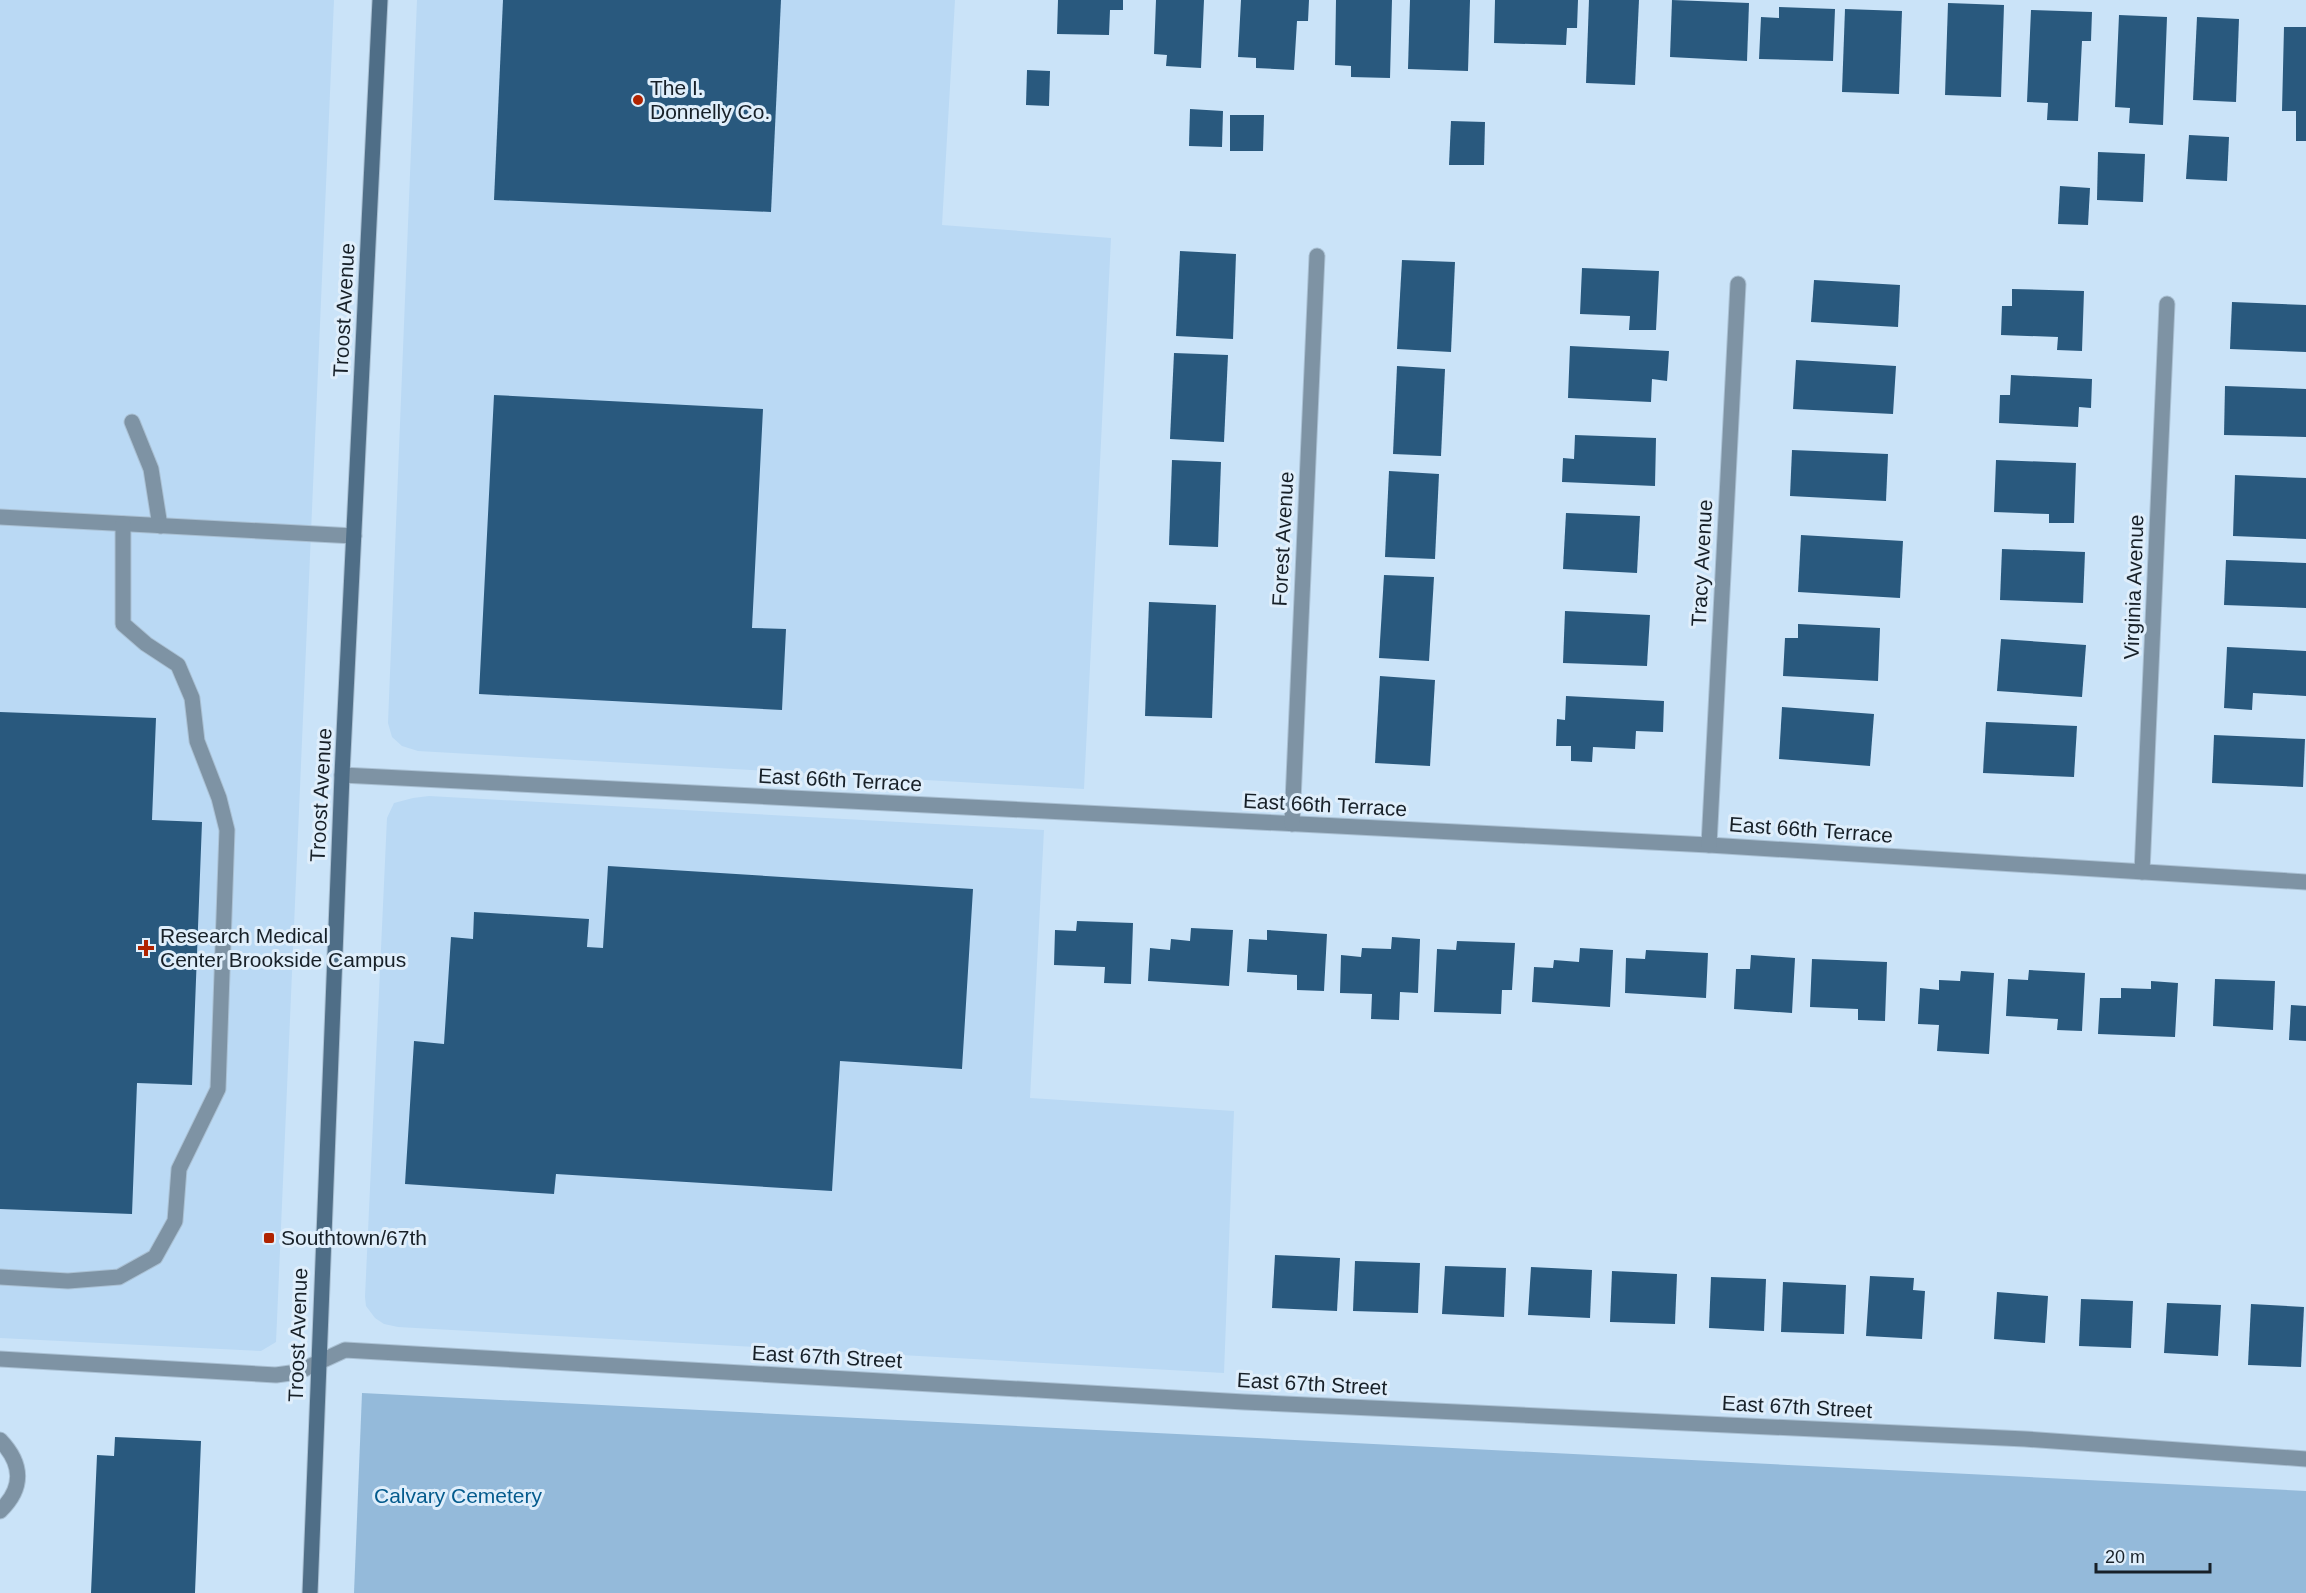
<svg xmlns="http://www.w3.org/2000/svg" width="2306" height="1593" viewBox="0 0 2306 1593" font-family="Arial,sans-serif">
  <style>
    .built { fill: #bad9f4 }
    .green { fill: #94bada }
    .building { fill: #29597e }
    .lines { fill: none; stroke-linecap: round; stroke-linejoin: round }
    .lane-casing { stroke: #aac0d3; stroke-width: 17 }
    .street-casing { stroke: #aac0d3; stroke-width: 17 }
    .secondary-casing { stroke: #aac0d3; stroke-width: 17 }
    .lane { stroke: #7e93a4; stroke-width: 15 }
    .street { stroke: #7e93a4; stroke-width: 15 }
    .secondary { stroke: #4f6e87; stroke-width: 15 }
    .poi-dot { fill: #b02300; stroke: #dfeefb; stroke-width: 2 }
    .labels { text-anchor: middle; stroke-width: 6; stroke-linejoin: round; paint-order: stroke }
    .poi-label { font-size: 21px; fill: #172028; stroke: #dfeefb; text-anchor: start }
    .street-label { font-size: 21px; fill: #172028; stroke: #dfeefb }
    .park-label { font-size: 21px; fill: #045b8d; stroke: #dfeefb }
  </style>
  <rect width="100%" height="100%" fill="#cae3f8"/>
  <g class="built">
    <polygon points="0,0 334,0 277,1320 276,1342 261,1351 0,1338"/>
    <polygon points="417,0 955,0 942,225 1111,238 1084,789 418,751 402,746 392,737 388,723"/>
    <polygon points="429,796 1044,830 1030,1098 1234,1111 1224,1373 398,1327 384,1324 375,1318 366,1306 365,1297 387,818 394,803 413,798"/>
  </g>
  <polygon class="green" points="362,1393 2306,1491 2306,1593 354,1593"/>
  <g class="building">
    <polygon points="503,0 781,0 771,212 494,200"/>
    <polygon points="1058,0 1123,0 1123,10 1110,10 1109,35 1057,34"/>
    <polygon points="1156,0 1204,0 1201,68 1166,66 1167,55 1154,54"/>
    <polygon points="1241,0 1309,0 1308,21 1297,21 1294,70 1256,68 1256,58 1238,57"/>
    <polygon points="1336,0 1392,0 1390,78 1351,77 1351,66 1335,65"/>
    <polygon points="1410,0 1470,0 1468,71 1408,69"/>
    <polygon points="1495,0 1578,0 1577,28 1567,28 1566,45 1494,43"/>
    <polygon points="1589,0 1639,0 1635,85 1586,83"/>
    <polygon points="1672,0 1749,3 1747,61 1670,57"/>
    <polygon points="1948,3 2004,5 2001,97 1945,95"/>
    <polygon points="1779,7 1835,9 1833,61 1759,59 1761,17 1779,18"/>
    <polygon points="1845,9 1902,11 1899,94 1842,92"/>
    <polygon points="2031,10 2092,12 2091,41 2082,41 2078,121 2047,120 2048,103 2027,102"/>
    <polygon points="2119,15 2167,17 2163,125 2129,123 2130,108 2115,107"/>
    <polygon points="2197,17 2239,19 2236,102 2193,100"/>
    <polygon points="2284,27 2306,27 2306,141 2296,141 2296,111 2282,111"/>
    <polygon points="1027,70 1050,71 1049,106 1026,105"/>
    <polygon points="1190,109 1223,111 1222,147 1189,146"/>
    <polygon points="1230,115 1264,115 1263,151 1230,151"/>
    <polygon points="1451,121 1485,122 1484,165 1449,165"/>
    <polygon points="2189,135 2229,137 2227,181 2186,179"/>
    <polygon points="2098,152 2145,154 2143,202 2097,200"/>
    <polygon points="2060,186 2090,188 2088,225 2058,224"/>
    <polygon points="1180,251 1236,254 1233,339 1176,336"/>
    <polygon points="1402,260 1455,262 1451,352 1397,349"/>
    <polygon points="1582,268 1659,271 1656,330 1629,330 1630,316 1580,314"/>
    <polygon points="1814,280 1900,285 1898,327 1811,322"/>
    <polygon points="2012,289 2084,291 2082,351 2057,350 2058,337 2001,335 2002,306 2012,306"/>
    <polygon points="2232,302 2306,305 2306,352 2230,349"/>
    <polygon points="1570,346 1669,351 1667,381 1652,379 1651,402 1568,398"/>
    <polygon points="1174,353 1228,355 1224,442 1170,439"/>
    <polygon points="1796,360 1896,366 1893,414 1793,409"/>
    <polygon points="1397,366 1445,369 1441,456 1393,454"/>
    <polygon points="2011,375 2092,379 2091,408 2079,407 2078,427 1999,423 2000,395 2010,395"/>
    <polygon points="2225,386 2306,389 2306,437 2224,435"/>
    <polygon points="494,395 763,409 752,628 786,629 782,710 479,694"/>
    <polygon points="1575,435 1656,438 1655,486 1562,482 1563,458 1574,459"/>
    <polygon points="1792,450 1888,454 1886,501 1790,496"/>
    <polygon points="1172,460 1221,462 1218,547 1169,545"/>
    <polygon points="1996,460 2076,463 2074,523 2049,523 2049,514 1994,512"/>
    <polygon points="1389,471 1439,474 1435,559 1385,557"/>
    <polygon points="2235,475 2306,478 2306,539 2233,536"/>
    <polygon points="1566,513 1640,516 1637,573 1563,569"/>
    <polygon points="1801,535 1903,541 1900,598 1798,592"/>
    <polygon points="2002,549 2085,552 2083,603 2000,600"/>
    <polygon points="2226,560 2306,563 2306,608 2224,605"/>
    <polygon points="1384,575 1434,577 1429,661 1379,658"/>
    <polygon points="1149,602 1216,605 1212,718 1145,716"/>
    <polygon points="1565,611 1650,615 1647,666 1563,663"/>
    <polygon points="1798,624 1880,628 1878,681 1783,676 1785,638 1798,638"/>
    <polygon points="2001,639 2086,645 2082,697 1997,691"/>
    <polygon points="2227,647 2306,651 2306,696 2253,693 2252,710 2224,708"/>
    <polygon points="1380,676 1435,680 1430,766 1375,763"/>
    <polygon points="1566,696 1664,701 1663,732 1636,731 1635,749 1593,747 1592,762 1571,761 1571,746 1556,746 1557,719 1565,720"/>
    <polygon points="1782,707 1874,714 1870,766 1779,759"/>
    <polygon points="0,712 156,718 152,820 202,822 192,1085 137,1083 132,1214 0,1209"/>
    <polygon points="1986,722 2077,726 2074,777 1983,773"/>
    <polygon points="2214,735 2305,739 2303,787 2212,783"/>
    <polygon points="608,866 973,889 962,1069 840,1061 832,1191 556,1174 554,1194 405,1184 414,1041 444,1044 451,937 473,939 474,912 589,919 587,947 603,948"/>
    <polygon points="1077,921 1133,923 1131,984 1104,983 1105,967 1054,965 1055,930 1076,931"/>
    <polygon points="1191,928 1233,930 1229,986 1148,981 1150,948 1170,950 1171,939 1190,941"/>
    <polygon points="1267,930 1327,934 1324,991 1297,990 1297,975 1247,972 1249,939 1267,940"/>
    <polygon points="1392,937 1420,939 1418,993 1400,992 1399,1020 1371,1019 1372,994 1340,993 1341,955 1361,957 1362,948 1391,949"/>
    <polygon points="1457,941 1515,943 1512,990 1502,990 1501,1014 1434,1012 1437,949 1456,950"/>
    <polygon points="1580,948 1613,950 1610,1007 1532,1002 1534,967 1553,968 1554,960 1579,962"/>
    <polygon points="1646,950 1708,953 1706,998 1625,993 1626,958 1645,959"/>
    <polygon points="1751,955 1795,958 1792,1013 1734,1009 1736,969 1750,969"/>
    <polygon points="1812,959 1887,962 1885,1021 1858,1020 1858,1009 1810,1007"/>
    <polygon points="2029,970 2085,973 2082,1031 2057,1030 2058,1019 2006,1016 2008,979 2028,980"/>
    <polygon points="1961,971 1994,973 1989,1054 1937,1051 1939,1025 1918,1024 1920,988 1939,990 1939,980 1960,981"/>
    <polygon points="2215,979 2275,981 2273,1030 2213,1026"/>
    <polygon points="2151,981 2178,983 2175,1037 2098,1034 2100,998 2121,998 2121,988 2151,989"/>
    <polygon points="2291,1005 2306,1006 2306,1041 2289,1040"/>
    <polygon points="1275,1255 1340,1258 1337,1311 1272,1308"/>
    <polygon points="1355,1261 1420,1263 1418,1313 1353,1311"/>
    <polygon points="1445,1266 1506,1268 1504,1317 1442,1314"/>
    <polygon points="1531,1267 1592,1270 1590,1318 1528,1315"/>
    <polygon points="1612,1271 1677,1274 1675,1324 1610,1322"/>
    <polygon points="1870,1276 1914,1278 1913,1290 1925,1291 1922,1339 1866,1336"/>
    <polygon points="1711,1277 1766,1279 1764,1331 1709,1328"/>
    <polygon points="1783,1282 1846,1285 1844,1334 1781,1332"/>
    <polygon points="1997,1292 2048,1296 2045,1343 1994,1339"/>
    <polygon points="2081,1299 2133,1301 2131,1348 2079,1346"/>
    <polygon points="2167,1303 2221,1305 2218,1356 2164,1353"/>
    <polygon points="2251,1304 2304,1307 2301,1367 2248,1365"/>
    <polygon points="115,1437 201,1441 195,1593 91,1593 97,1455 114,1456"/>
  </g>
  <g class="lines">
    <g class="lane-casing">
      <g id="lane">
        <polyline points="132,422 151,469 160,526"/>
        <polyline points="0,517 354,536"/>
        <polyline points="0,1277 68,1281 119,1277 155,1257 175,1221 179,1169 218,1089 227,830 219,798 197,741 192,698 178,665 146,644 123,624 123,524"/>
        <polyline points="0,1359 276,1375 298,1372 319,1362"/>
        <path d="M0,1440C23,1464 24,1488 0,1511"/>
      </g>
    </g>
    <g class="street-casing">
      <g id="street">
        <polyline points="342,775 1709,845 2306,882"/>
        <polyline points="1292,824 1317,256"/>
        <polyline points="1709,845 1738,284"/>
        <polyline points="2142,872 2167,304"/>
        <polyline points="319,1362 345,1350 1244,1402 2025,1439 2306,1459"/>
      </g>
    </g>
    <g class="secondary-casing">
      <polyline id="secondary" points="310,1593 342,775 380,0"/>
    </g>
    <use href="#lane" class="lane"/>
    <use href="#street" class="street"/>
    <use href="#secondary" class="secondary"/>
  </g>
  <g class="poi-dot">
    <circle cx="638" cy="100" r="6"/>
    <path d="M143 939h6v6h6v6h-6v6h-6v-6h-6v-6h6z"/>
    <rect x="263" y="1232" width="12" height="12" rx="3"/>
  </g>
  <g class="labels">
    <g class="poi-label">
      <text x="650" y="95">The I.<tspan x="650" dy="24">Donnelly Co.</tspan></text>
      <text x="160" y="943">Research Medical<tspan x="160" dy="24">Center Brookside Campus</tspan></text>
      <text x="281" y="1245">Southtown/67th</text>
    </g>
    <g class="street-label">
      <text transform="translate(344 310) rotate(-87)" y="7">Troost Avenue</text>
      <text transform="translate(1283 539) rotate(-87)" y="7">Forest Avenue</text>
      <text transform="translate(1702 563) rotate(-87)" y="7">Tracy Avenue</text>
      <text transform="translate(2134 587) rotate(-88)" y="7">Virginia Avenue</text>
      <text transform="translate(840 780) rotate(3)" y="7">East 66th Terrace</text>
      <text transform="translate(321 795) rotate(-87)" y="7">Troost Avenue</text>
      <text transform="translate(1325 805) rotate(3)" y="7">East 66th Terrace</text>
      <text transform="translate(1811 830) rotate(4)" y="7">East 66th Terrace</text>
      <text transform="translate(298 1335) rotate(-88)" y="7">Troost Avenue</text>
      <text transform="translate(827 1357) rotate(3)" y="7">East 67th Street</text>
      <text transform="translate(1312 1384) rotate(3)" y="7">East 67th Street</text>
      <text transform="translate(1797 1407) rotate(3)" y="7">East 67th Street</text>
    </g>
    <g class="park-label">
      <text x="458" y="1503">Calvary Cemetery</text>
    </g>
  </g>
  <path d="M2096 1563v9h114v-9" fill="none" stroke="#172028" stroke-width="3"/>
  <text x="2105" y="1563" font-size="18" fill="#172028" stroke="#dfeefb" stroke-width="4.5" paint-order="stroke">20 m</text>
</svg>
